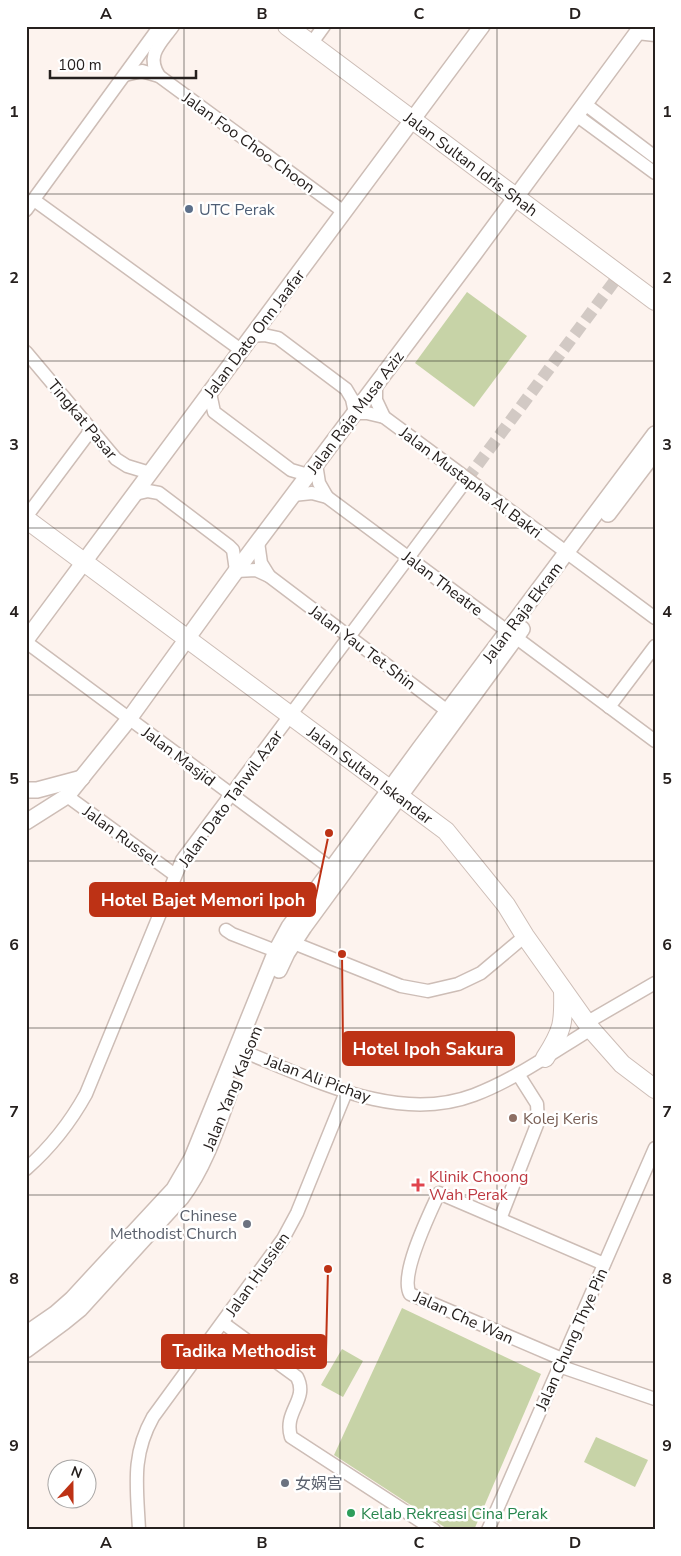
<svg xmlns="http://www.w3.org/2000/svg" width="681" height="1556" viewBox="0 0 681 1556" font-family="'Nunito Sans','Noto Sans SC',sans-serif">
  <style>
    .green { fill: #c7d3a7 }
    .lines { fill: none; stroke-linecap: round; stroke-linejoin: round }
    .minor-tunnel { stroke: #d2c9c4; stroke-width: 12; stroke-dasharray: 12 6; stroke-linecap: butt }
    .minor-casing { stroke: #cdbdb6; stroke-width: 15 }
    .major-casing { stroke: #cdbdb6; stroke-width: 18 }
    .highway-casing { stroke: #cdbdb6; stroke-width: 20 }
    .minor { stroke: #fff; stroke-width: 12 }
    .major { stroke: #fff; stroke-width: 15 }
    .highway { stroke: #fff; stroke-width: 18 }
    .grid { fill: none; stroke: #26201e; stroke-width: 1; stroke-opacity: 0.55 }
    .service-dot { fill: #5c6f8a; stroke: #fff; stroke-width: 2 }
    .education-dot { fill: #8d6e63; stroke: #fff; stroke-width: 2 }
    .health-dot { fill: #e0444e; stroke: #fff; stroke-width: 2 }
    .worship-dot { fill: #6b7280; stroke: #fff; stroke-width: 2 }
    .leisure-dot { fill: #2e9e5b; stroke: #fff; stroke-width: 2 }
    .labels { text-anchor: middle; stroke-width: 5; stroke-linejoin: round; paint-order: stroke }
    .street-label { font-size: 16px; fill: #26201e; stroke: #fff }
    .service-label { font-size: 16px; fill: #4e5e75; stroke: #fff; text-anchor: start }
    .education-label { font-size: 16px; fill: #785e54; stroke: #fff; text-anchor: start }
    .health-label { font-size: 16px; fill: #be3a42; stroke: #fff; text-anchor: start }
    .worship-label { font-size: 16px; fill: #5b616d; stroke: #fff; text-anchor: end }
    .leisure-label { font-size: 16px; fill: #27864d; stroke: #fff; text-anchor: start }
    .leader { fill: none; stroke: #bd3215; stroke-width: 2 }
    .callout-dot { fill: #bd3215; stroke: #fff; stroke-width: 2 }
    .callout { fill: #bd3215; stroke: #bd3215; stroke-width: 2 }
    .callout-label { font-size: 18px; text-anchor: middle; font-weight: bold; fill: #fff }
    .neatline { fill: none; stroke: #26201e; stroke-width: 2 }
    .grid-label { font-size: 16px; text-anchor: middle; font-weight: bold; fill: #26201e }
  </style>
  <rect width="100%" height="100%" fill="#fdf3ee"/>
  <g class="green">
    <polygon points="467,292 527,336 474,407 415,363"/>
    <polygon points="402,1308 541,1374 474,1530 449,1530 334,1455"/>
    <polygon points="342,1349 363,1361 343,1397 321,1385"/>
    <polygon points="596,1437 648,1460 635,1487 584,1462"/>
  </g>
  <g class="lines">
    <polyline class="minor-tunnel" points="467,479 619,275"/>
    <g class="minor-casing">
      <g id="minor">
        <polyline points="637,33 655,35"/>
        <polyline points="311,44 324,26"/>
        <polyline points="125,75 142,71 159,76 344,212"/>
        <path d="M159,76C145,55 161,43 173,26"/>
        <polyline points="585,104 655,157"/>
        <polyline points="576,115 655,173"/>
        <polyline points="34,200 241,350"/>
        <polyline points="26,210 160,26"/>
        <polyline points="251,336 264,335 278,338 346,389 352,399 355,413 367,413 384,417 655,618"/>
        <polyline points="26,352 116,459 127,466 150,473"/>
        <polyline points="376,384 376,400 384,417"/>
        <polyline points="210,393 214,412 291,470 308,475"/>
        <polyline points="316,464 319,483 327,497"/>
        <polyline points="135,494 148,491 159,493 229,546 233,550 236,571 256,570 269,576 454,716"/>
        <polyline points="293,495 312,493 327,497 655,741"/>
        <polyline points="26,517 91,430"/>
        <polyline points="258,542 261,563 269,576"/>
        <polyline points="26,642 332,869"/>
        <polyline points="609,707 655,646"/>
        <polyline points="67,796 175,875"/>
        <polyline points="226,930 232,934 276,951"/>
        <polyline points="286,940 401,986 428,991 458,984 481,973 525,936"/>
        <polyline points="586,1023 655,983"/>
        <path d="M237,1049C310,1077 395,1125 474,1095C516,1079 553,1052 591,1029"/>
        <path d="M26,1169C51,1147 70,1123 86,1094L182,860L467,479"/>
        <polyline points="500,1219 538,1122 537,1104 518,1074"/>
        <path d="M223,1323L297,1377C309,1400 283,1411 291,1437L434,1530"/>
        <path d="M562,1359L410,1294C399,1275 430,1213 439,1193L604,1264"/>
        <polyline points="559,1366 655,1399"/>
        <path d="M139,1530C137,1487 131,1456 153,1417L283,1239L297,1213L346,1092"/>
        <polyline points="488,1530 655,1148"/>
      </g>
    </g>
    <g class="major-casing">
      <g id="major">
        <polyline points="608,514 655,452"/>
        <polyline points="26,640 482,26"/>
        <polyline points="26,790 37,790 82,778"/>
        <polyline points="26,822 67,796 129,719 236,571 474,254 642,26"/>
        <polyline points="279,970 287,953 304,927 522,629"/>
        <polyline points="26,1334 55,1314 72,1299 174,1189 192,1158 276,951 289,927 420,748 655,434"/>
        <path d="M26,1350L64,1322L80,1309L181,1198C206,1165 218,1124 232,1086"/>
      </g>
    </g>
    <g class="highway-casing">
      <g id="highway">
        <path id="s1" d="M287,26L655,301"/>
        <path id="s2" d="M26,519L446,831L506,905L525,936L591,1029L622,1064L655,1089"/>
        <path d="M545,1058C563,1030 564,1023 563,990"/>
      </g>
    </g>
    <use href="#minor" class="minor"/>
    <use href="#major" class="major"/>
    <use href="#highway" class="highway"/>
  </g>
  <path class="grid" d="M184,26V1530M340,26V1530M497,26V1530M26,194H655M26,361H655M26,528H655M26,695H655M26,861H655M26,1028H655M26,1195H655M26,1362H655"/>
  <circle class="service-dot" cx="189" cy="209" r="5"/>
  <circle class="education-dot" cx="513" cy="1118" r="5"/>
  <path class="health-dot" d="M415.5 1177.5h5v5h5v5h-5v5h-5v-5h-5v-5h5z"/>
  <g class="worship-dot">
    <circle cx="247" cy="1224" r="5"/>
    <circle cx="285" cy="1483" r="5"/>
  </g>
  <circle class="leisure-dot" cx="351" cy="1513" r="5"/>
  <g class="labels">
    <g class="street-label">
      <text transform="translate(249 142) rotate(36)" y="6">Jalan Foo Choo Choon</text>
      <text dy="6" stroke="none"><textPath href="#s1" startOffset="230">Jalan Sultan Idris Shah</textPath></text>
      <text transform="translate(254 333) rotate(-53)" y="6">Jalan Dato Onn Jaafar</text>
      <text transform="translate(355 412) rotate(-53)" y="6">Jalan Raja Musa Aziz</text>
      <text transform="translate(83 419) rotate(50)" y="6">Tingkat Pasar</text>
      <text transform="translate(471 482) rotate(37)" y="6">Jalan Mustapha Al Bakri</text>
      <text transform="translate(443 583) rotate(37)" y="6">Jalan Theatre</text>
      <text transform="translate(522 612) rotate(-53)" y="6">Jalan Raja Ekram</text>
      <text transform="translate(363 647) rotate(37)" y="6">Jalan Yau Tet Shin</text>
      <text transform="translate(179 756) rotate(37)" y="6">Jalan Masjid</text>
      <text dy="6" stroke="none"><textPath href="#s2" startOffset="429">Jalan Sultan Iskandar</textPath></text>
      <text transform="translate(230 798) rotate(-54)" y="6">Jalan Dato Tahwil Azar</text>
      <text transform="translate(121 835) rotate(36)" y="6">Jalan Russel</text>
      <text transform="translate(318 1078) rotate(20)" y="6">Jalan Ali Pichay</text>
      <text transform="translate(232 1088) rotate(-68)" y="6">Jalan Yang Kalsom</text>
      <text transform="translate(257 1274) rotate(-55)" y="6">Jalan Hussien</text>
      <text transform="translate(464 1317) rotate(24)" y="6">Jalan Che Wan</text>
      <text transform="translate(571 1339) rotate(-66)" y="6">Jalan Chung Thye Pin</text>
    </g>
    <g class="service-label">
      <text x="199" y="215">UTC Perak</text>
    </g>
    <g class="education-label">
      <text x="523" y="1124">Kolej Keris</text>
    </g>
    <g class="health-label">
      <text x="429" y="1182">Klinik Choong<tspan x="429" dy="18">Wah Perak</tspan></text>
    </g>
    <g class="worship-label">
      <text x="237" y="1221">Chinese<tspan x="237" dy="18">Methodist Church</tspan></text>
      <text x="295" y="1489" text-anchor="start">女娲宫</text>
    </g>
    <g class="leisure-label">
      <text x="361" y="1519">Kelab Rekreasi Cina Perak</text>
    </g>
  </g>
  <path class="leader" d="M329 833L315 900M342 954L343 1049M328 1269L326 1351"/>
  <g class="callout-dot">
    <circle cx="329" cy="833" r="5"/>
    <circle cx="342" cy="954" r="5"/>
    <circle cx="328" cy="1269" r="5"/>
  </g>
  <g class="callout">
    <rect x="90" y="883" width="225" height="33" rx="5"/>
    <rect x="343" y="1032" width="171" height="33" rx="5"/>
    <rect x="162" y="1335" width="164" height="33" rx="5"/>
  </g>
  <g class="callout-label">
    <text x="203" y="906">Hotel Bajet Memori Ipoh</text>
    <text x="428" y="1055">Hotel Ipoh Sakura</text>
    <text x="244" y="1357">Tadika Methodist</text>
  </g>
  <rect width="681" height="1556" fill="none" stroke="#ffffff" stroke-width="55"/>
  <g transform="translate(72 1484) rotate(21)"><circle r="24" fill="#ffffff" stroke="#a8a6a5"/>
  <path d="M0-4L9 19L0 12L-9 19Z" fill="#bd3215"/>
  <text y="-8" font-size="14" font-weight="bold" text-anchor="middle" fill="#26201e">N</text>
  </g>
  <path d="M50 70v8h146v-8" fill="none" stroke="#26201e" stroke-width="2.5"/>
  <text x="58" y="70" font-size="15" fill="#26201e" stroke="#ffffff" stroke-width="4" paint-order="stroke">100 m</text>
  <rect x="28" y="28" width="626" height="1500" class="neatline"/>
  <g class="grid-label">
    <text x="106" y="19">A</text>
    <text x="262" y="19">B</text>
    <text x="419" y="19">C</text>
    <text x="575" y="19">D</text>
    <text x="14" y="117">1</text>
    <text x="667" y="117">1</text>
    <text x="14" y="283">2</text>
    <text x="667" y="283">2</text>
    <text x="14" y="450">3</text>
    <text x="667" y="450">3</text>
    <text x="14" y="617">4</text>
    <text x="667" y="617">4</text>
    <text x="14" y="784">5</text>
    <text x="667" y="784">5</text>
    <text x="14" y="950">6</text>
    <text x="667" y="950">6</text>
    <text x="14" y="1117">7</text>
    <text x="667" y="1117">7</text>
    <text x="14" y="1284">8</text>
    <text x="667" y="1284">8</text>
    <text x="14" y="1451">9</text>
    <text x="667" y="1451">9</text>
    <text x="106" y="1548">A</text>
    <text x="262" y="1548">B</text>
    <text x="419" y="1548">C</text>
    <text x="575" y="1548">D</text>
  </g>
</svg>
